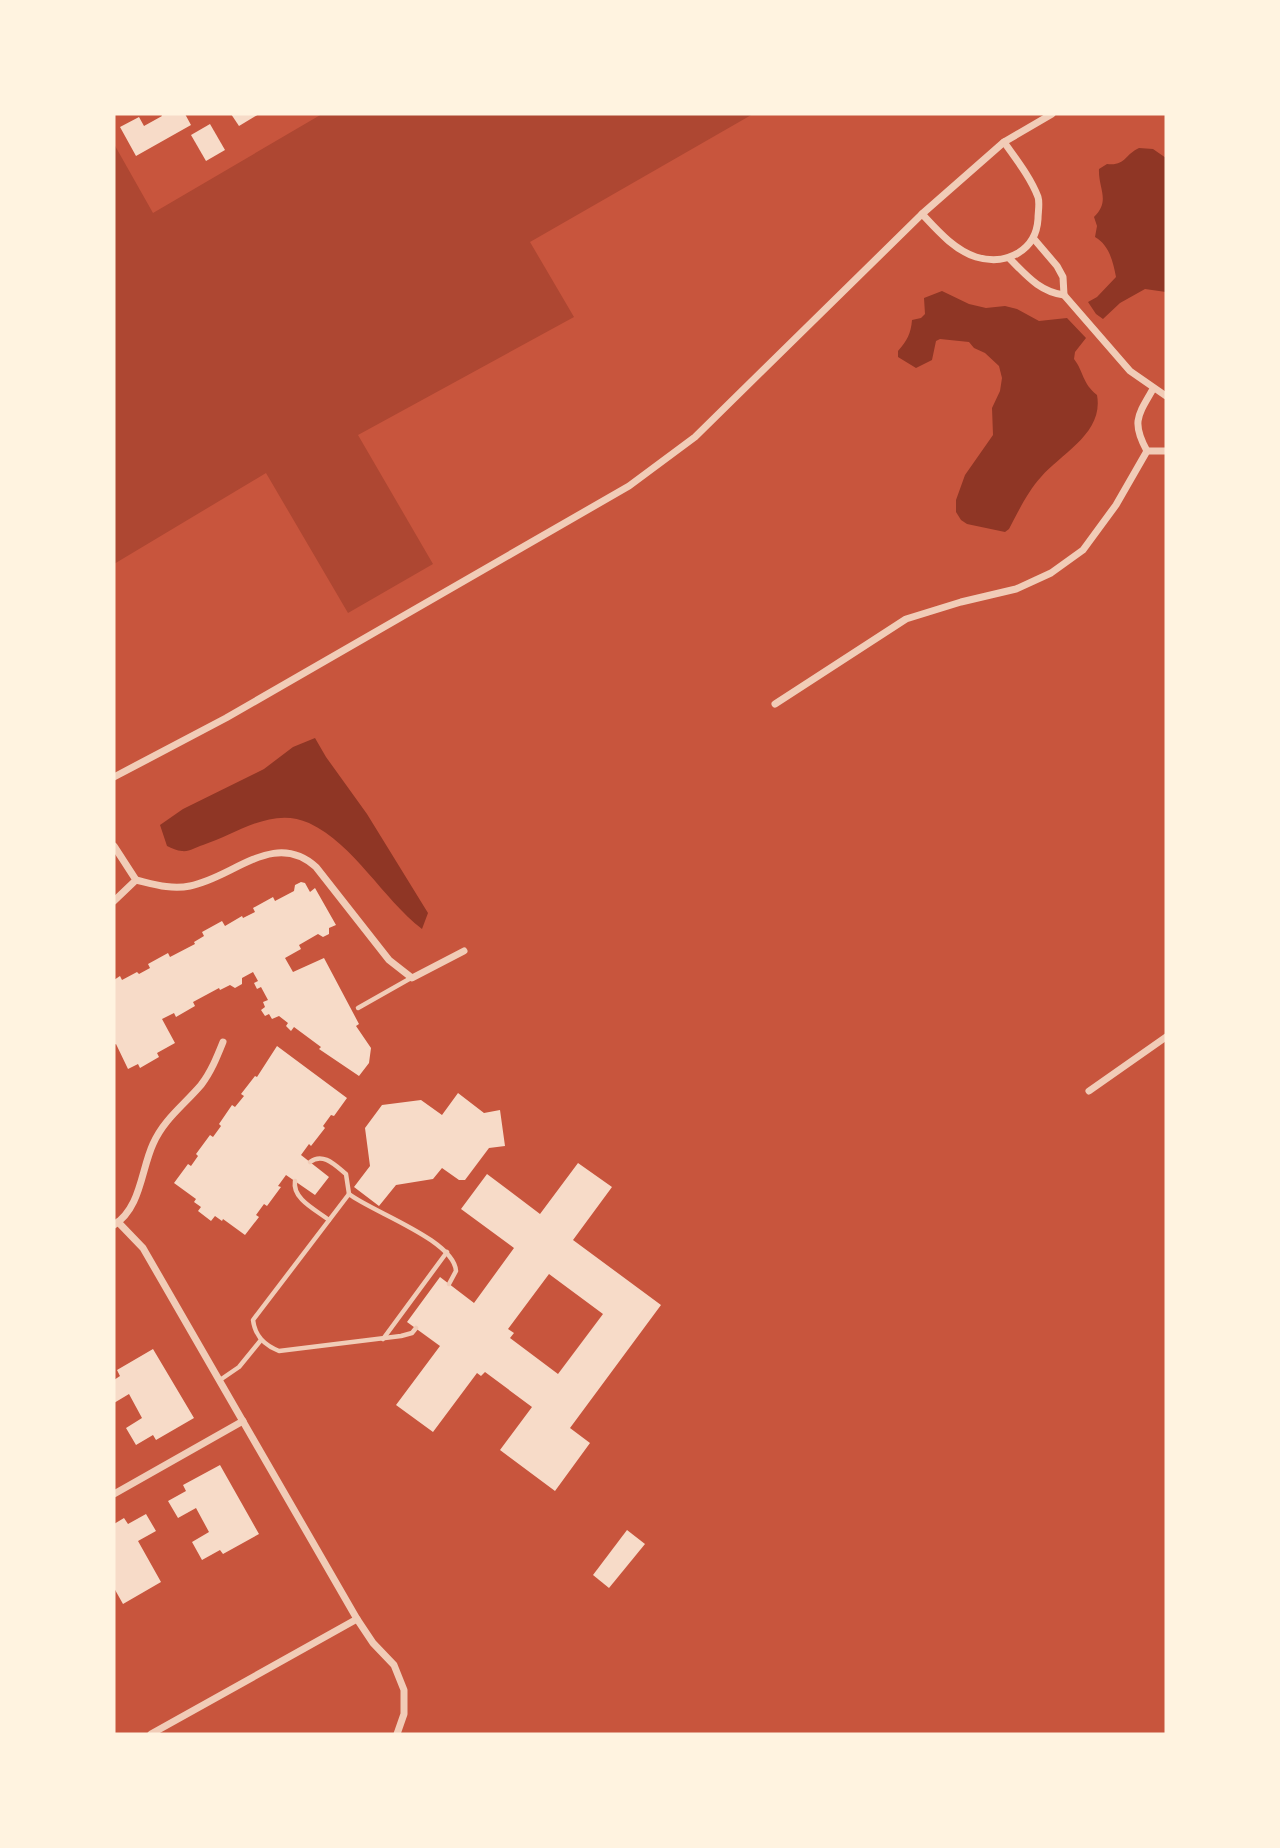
<svg xmlns="http://www.w3.org/2000/svg" width="1280" height="1848" viewBox="0 0 1280 1848" font-family="Figtree,sans-serif">
  <style>
    .green { fill: #ae4732 }
    .water { fill: #8f3625 }
    .building { fill: #f7dbc8; fill-rule: evenodd }
    .lines { fill: none; stroke-linecap: round; stroke-linejoin: round }
    .service { stroke: #f1ccb7; stroke-width: 4.5 }
    .minor { stroke: #f1ccb7; stroke-width: 7 }
  </style>
  <rect width="100%" height="100%" fill="#c8553d"/>
  <polygon class="green" points="322,114 753,114 530,242 574,317 358,435 433,564 348,613 266,473 114,564 114,144 153,213"/>
  <g class="water">
    <path d="M1139,148L1153,149L1166,158V292L1145,289L1120,303L1103,319L1096,314L1088,302L1097,297L1116,277C1113,261 1109,245 1095,237L1097,226L1094,217C1111,201 1098,188 1099,169L1107,164C1126,166 1124,155 1139,148Z"/>
    <path d="M942,291L969,304L986,308L1005,306L1017,309L1039,321L1067,318L1086,338L1075,352L1074,359C1084,372 1082,383 1097,395C1104,433 1062,453 1041,477C1028,491 1018,512 1009,529L1005,532L967,524L961,520L956,512V500L965,475L993,435L992,408L1000,391L1002,378L999,366L985,353L974,348L969,342L940,339L936,341L932,360L916,368L898,357V351C907,341 911,333 912,320L921,318L925,314L924,298Z"/>
    <path d="M315,738L326,757L367,814L428,913L422,929C382,898 355,845 309,823C272,806 237,834 203,845C196,847 189,852 182,851C177,851 172,848 167,846L160,825L183,809L264,769L293,747Z"/>
  </g>
  <g class="building">
    <polygon points="161,114 185,114 191,125 136,156 120,127 139,117 144,126 162,116"/>
    <polygon points="231,114 259,114 239,126"/>
    <polygon points="210,124 225,150 206,161 191,135"/>
    <polygon points="301,882 305,883 310,892 315,888 336,925 329,928 329,934 323,937 318,934 299,945 301,949 285,958 293,972 324,958 359,1024 356,1026 371,1048 369,1063 359,1076 319,1049 321,1047 294,1027 291,1031 286,1026 288,1023 279,1016 272,1019 269,1014 265,1016 261,1010 265,1007 263,1002 268,1000 261,987 257,989 254,983 258,981 253,972 242,978 242,984 235,988 230,985 220,990 219,988 193,1002 195,1006 176,1017 174,1013 162,1019 175,1043 157,1053 159,1057 140,1068 138,1064 128,1069 116,1044 114,1045 114,980 120,976 122,980 137,972 139,974 150,968 148,964 168,953 170,957 195,944 194,942 204,936 202,932 222,921 225,926 242,916 243,918 255,912 253,908 273,897 275,901 294,891 295,885"/>
    <polygon points="277,1046 347,1098 334,1116 331,1115 323,1126 325,1128 311,1146 309,1144 301,1155 329,1177 315,1195 286,1175 278,1186 281,1187 267,1206 264,1204 256,1215 259,1217 245,1235 223,1219 222,1221 215,1216 211,1221 198,1211 201,1207 194,1202 196,1199 174,1183 188,1164 191,1166 198,1156 196,1154 210,1135 213,1137 221,1126 219,1124 232,1105 235,1107 244,1096 241,1094 255,1076 257,1077"/>
    <polygon points="458,1093 484,1113 500,1110 505,1146 489,1148 465,1180 459,1180 442,1168 433,1179 396,1185 379,1206 354,1187 370,1166 365,1128 382,1105 421,1100 442,1115"/>
    <path d="M578,1163L612,1187L573,1240L661,1305L570,1428L590,1443L555,1491L500,1450L532,1407L485,1372L481,1376L477,1373L433,1432L396,1405L440,1346L407,1322L440,1277L474,1303L514,1248L461,1209L487,1174L540,1214ZM549,1274L603,1314L558,1374L510,1338L514,1333L508,1329Z"/>
    <polygon points="153,1349 194,1418 156,1440 153,1435 136,1445 126,1428 142,1418 129,1394 114,1403 114,1380 120,1376 117,1370"/>
    <polygon points="220,1465 259,1534 223,1554 220,1550 202,1560 192,1542 209,1532 196,1508 178,1518 168,1501 186,1491 183,1485"/>
    <polygon points="146,1514 156,1531 138,1541 161,1582 123,1604 114,1588 114,1524 124,1518 128,1524"/>
    <polygon points="627,1530 645,1544 609,1588 593,1575"/>
  </g>
  <g class="lines">
    <g class="service">
      <polyline points="358,1008 411,978"/>
      <path d="M310,1162C323,1152 335,1165 346,1174L349,1194"/>
      <path d="M295,1181C292,1199 316,1210 329,1220"/>
      <path d="M416,1328L412,1333L401,1336L279,1351C264,1345 255,1336 253,1320L349,1194C372,1212 454,1240 456,1271L449,1284"/>
      <polyline points="383,1339 447,1252"/>
      <polyline points="220,1380 239,1367 261,1340"/>
    </g>
    <g class="minor">
      <path d="M922,214C937,230 954,250 976,257C1006,266 1036,251 1038,219C1038,212 1040,203 1038,197C1031,178 1016,159 1004,142"/>
      <polyline points="1034,239 1057,266 1063,277 1064,295 1130,371 1166,396"/>
      <path d="M1010,259C1027,276 1040,292 1064,295"/>
      <polyline points="1147,451 1166,451"/>
      <path d="M775,704L906,619L961,602L1016,589L1051,573L1083,550L1116,505L1147,451C1131,422 1138,415 1153,389"/>
      <polyline points="114,777 226,718 629,486 695,437 922,214 1004,142 1052,114"/>
      <polyline points="114,846 136,880 114,901"/>
      <path d="M136,880C153,884 171,890 190,886C233,878 274,829 316,867L389,960L412,978L464,951"/>
      <polyline points="1089,1091 1166,1037"/>
      <polyline points="118,1222 143,1248 357,1619 373,1643 394,1665 404,1690 404,1714 397,1734"/>
      <path d="M114,1225C141,1208 141,1170 153,1144C164,1119 184,1105 201,1085C211,1072 217,1057 223,1042"/>
      <polyline points="114,1494 243,1421"/>
      <polyline points="151,1734 357,1619"/>
    </g>
  </g>
  <rect width="1280" height="1848" fill="none" stroke="#fff3e0" stroke-width="231"/>
</svg>
